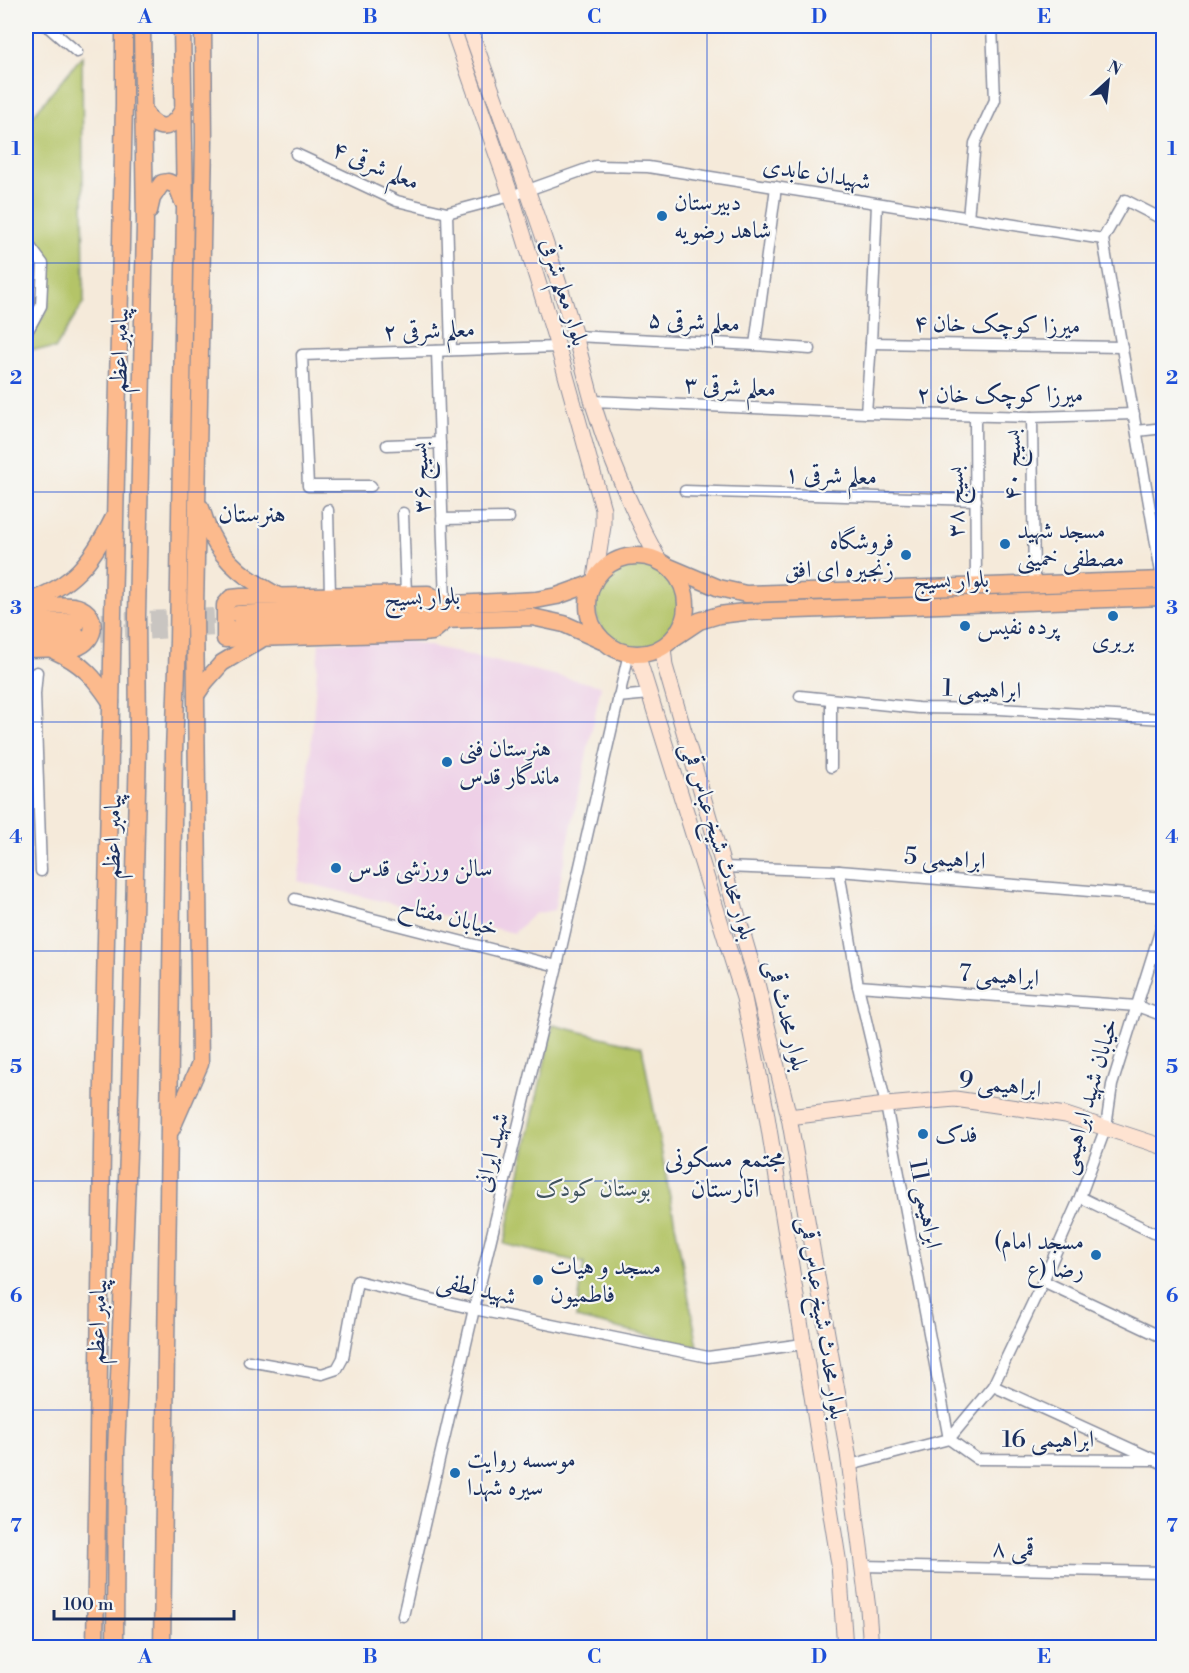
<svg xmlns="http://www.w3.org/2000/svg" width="1189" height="1673" viewBox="0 0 1189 1673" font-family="'Libre Bodoni',Amiri,serif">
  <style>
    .built { fill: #eed0e7 }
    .green { fill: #b4c467; stroke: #687a62; stroke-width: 1.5 }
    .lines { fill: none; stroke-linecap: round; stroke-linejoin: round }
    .primary-tunnel { stroke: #c9c5c1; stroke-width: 16; stroke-dasharray: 16 8; stroke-linecap: butt }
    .minor-casing { stroke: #888c9c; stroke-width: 13 }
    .secondary-casing { stroke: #888c9c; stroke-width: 17 }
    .primary-casing { stroke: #888c9c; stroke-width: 19 }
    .minor { stroke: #fff; stroke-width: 10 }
    .secondary { stroke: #fee3d1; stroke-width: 15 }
    .primary { stroke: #fcba8d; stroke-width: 16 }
    .grid { fill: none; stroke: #1d4ed8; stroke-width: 1.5; stroke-opacity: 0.55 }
    .poi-dot { fill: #1f6fb2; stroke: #f6f6f2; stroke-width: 2 }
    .labels { text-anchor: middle; stroke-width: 4.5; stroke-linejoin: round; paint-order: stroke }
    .street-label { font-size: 24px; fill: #1b2f5e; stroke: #f6f6f2 }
    .poi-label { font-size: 24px; fill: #1b2f5e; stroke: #f6f6f2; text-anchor: start }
    .park-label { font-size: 24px; fill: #415460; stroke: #f6f6f2 }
    .neighbourhood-label { font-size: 26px; fill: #1b2f5e; stroke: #f6f6f2 }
    .neatline { fill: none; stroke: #1d4ed8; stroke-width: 2 }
    .grid-label { font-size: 20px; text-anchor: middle; font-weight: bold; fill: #1d4ed8 }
  </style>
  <rect width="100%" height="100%" fill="#f6f6f2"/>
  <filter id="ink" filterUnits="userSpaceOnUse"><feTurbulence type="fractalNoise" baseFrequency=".0167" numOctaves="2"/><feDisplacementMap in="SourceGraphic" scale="12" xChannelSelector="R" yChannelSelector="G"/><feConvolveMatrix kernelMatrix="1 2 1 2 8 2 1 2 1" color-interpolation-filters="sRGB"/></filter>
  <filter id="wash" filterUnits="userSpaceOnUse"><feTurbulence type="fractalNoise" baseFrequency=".008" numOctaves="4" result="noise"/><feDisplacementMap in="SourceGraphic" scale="24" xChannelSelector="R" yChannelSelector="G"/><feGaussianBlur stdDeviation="1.35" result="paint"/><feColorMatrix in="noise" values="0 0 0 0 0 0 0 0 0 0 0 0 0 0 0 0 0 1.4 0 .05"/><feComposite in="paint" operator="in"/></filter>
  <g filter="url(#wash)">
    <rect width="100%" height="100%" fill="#f5eada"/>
    <polygon class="built" points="400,639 601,686 554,910 534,914 514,933 298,881 304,839 319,643"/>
    <g class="green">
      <polygon points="82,56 84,302 55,349 26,349 26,345 48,308 50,261 26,230 26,124"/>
      <circle cx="637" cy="605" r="42"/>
      <polygon points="553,1025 642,1047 698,1347 576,1318 584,1263 504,1244"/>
    </g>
  </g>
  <g filter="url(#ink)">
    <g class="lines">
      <g class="primary-tunnel">
        <polyline points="78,622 238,615"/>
        <polyline points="77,635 237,627"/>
      </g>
      <g class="minor-casing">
        <g id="minor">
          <polyline points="47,26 77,52"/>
          <polyline points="296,154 397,201 447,213 511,196 595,166 648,167 1103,239"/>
          <polyline points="447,213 451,350"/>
          <polyline points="968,218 975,143 995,100 992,26"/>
          <polyline points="1103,239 1163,584"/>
          <polyline points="1103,239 1125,200 1164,220"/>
          <polyline points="26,241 43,264 41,306 26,334"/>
          <polyline points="575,336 755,345 810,349"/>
          <polyline points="871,343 1122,347"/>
          <polyline points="755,345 776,187"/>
          <polyline points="437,351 445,604"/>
          <polyline points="593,401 866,413 1032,417 1134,414"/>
          <polyline points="866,413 871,343 877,204"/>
          <polyline points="975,416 976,587"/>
          <polyline points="1032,417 1034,585"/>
          <polyline points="1137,431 1164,428"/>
          <polyline points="387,445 440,443"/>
          <polyline points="371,486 308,486 302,355 558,347"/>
          <polyline points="685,491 976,500"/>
          <polyline points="328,510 330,595"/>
          <polyline points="403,513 406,594"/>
          <polyline points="442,519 509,518"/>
          <polyline points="26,677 37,672 35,694 41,871"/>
          <polyline points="800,696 918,708 999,709 1164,719"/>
          <polyline points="618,697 649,694"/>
          <polyline points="831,700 831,767"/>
          <polyline points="724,867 839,871 1164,897"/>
          <polyline points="839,871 858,986 886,1105 949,1439 977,1459 1154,1460"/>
          <polyline points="295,899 557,966"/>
          <polyline points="858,986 1137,1006 1164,1016"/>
          <polyline points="1080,1197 1164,1238"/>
          <polyline points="1043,1281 1164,1338"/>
          <polyline points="249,1361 322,1374 337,1369 343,1358 357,1281 474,1309 708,1357 803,1344"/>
          <polyline points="993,1386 1164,1464"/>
          <polyline points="850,1465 949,1439 993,1386 1043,1281 1080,1197 1106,1127 1112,1085 1164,919"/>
          <polyline points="862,1566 1164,1572"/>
          <polyline points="403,1616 474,1309 557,966 629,653"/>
        </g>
      </g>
      <g class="secondary-casing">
        <g id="secondary">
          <polyline points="452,26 514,204 558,347 603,509 603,526 595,578"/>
          <path d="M469,26C505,129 544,231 575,336C582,360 587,383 594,407C611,461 632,512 660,562"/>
          <polyline points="663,647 665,666 756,979 789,1117 848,1453 868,1609 871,1648"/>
          <polyline points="637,654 744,998 766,1110 839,1564 845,1648"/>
          <polyline points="789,1117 886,1105 955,1099 1066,1115 1164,1147"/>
        </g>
      </g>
      <g class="primary-casing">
        <g id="primary">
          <path d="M143,110C157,133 172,132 184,107"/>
          <polyline points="149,211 152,198 162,183 168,182 177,186 183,202"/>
          <path d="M201,508C204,516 206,526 211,535C226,565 249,580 278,596"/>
          <circle cx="637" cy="605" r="49"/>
          <polyline points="667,566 719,588 746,594 1164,580"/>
          <path d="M27,602C73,586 92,561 113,519"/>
          <polyline points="445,604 428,594 241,597 231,598 225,605 225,639 422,633 432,632 447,620"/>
          <path d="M26,607C41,607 58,604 73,606C99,610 99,641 75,648L26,649"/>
          <polyline points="238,614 536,600 557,596 593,583"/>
          <polyline points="26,622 78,622"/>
          <polyline points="239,627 532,617 564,624 602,641"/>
          <polyline points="26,637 76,635"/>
          <polyline points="675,637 699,621 719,615 744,612 1164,597"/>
          <path d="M55,651C82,663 95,678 111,702"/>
          <polyline points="196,695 205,682 222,663 260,640"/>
          <polyline points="171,1130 200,1064 195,610 204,142 203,26"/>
          <polyline points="95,1648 103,1079 124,104 124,26"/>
          <polyline points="115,1648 116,1453 129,1129 138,745 137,616 145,224 142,26"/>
          <polyline points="162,1648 174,752 178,641 185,209 182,26"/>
        </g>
      </g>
      <use href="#minor" class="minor"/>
      <use href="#secondary" class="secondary"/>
      <use href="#primary" class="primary"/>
    </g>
  </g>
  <path class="grid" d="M258,26V1648M482,26V1648M707,26V1648M931,26V1648M26,263H1164M26,492H1164M26,722H1164M26,951H1164M26,1181H1164M26,1410H1164"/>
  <g class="poi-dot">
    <circle cx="662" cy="216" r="6"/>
    <circle cx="1005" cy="544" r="6"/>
    <circle cx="906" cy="555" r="6"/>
    <circle cx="1113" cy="616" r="6"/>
    <circle cx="965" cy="626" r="6"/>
    <circle cx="447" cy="762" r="6"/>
    <circle cx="336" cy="868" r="6"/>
    <circle cx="923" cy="1134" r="6"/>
    <circle cx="1096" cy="1255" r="6"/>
    <circle cx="538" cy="1280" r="6"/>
    <circle cx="455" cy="1473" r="6"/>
  </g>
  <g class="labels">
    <g class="street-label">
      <text transform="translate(376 165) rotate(23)" y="8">معلم شرقی ۴</text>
      <text transform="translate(817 173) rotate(9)" y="8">شهیدان عابدی</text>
      <text transform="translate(565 292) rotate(73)" y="8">بلوار معلم شرقی</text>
      <text transform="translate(694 321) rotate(3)" y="8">معلم شرقی ۵</text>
      <text transform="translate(997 324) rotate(1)" y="8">میرزا کوچک خان ۴</text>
      <text transform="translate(429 330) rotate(-2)" y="8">معلم شرقی ۲</text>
      <text transform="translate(119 350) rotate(-89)" y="8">پیامبر اعظم</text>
      <text transform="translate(730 386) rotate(3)" y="8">معلم شرقی ۳</text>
      <text x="1000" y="402">میرزا کوچک خان ۲</text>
      <text transform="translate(1012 465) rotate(-90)" y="8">بسیج ۴۰</text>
      <text transform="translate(831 475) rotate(2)" y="8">معلم شرقی ۱</text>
      <text transform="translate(420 478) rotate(-92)" y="8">بسیج ۳۶</text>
      <text transform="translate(955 502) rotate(-90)" y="8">بسیج ۳۸</text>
      <text transform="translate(951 580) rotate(-2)" y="8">بلوار بسیج</text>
      <text transform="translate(422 597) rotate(-2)" y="8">بلوار بسیج</text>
      <text transform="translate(982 689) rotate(2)" y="8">ابراهیمی 1</text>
      <text transform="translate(112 836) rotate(-89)" y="8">پیامبر اعظم</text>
      <text transform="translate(719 841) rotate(73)" y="8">بلوار محدث شیخ عباس قمی</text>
      <text transform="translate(945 858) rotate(4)" y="8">ابراهیمی 5</text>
      <text transform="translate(449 916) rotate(14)" y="8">خیابان مفتاح</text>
      <text transform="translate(999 975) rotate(4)" y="8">ابراهیمی 7</text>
      <text transform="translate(787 1015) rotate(76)" y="8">بلوار محدث قمی</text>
      <text transform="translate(1000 1084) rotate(7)" y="8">ابراهیمی 9</text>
      <text transform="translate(1088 1096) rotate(-74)" y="8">خیابان شهید ابراهیمی</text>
      <text transform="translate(491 1152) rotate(-76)" y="8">شهید ایرانی</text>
      <text transform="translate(926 1204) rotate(79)" y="8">ابراهیمی 11</text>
      <text transform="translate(477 1288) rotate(13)" y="8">شهید لطفی</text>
      <text transform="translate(823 1318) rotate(81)" y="8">بلوار محدث شیخ عباس قمی</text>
      <text transform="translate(97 1321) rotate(-88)" y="8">پیامبر اعظم</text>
      <text x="1048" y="1447">ابراهیمی 16</text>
      <text transform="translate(1013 1548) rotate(1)" y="8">قمی ۸</text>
    </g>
    <g class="poi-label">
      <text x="674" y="210">دبیرستان<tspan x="674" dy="28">شاهد رضویه</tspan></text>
      <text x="1017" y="538">مسجد شهید<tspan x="1017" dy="28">مصطفی خمینی</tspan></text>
      <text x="894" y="549" text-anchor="end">فروشگاه<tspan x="894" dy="28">زنجیره ای افق</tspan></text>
      <text x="977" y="634">پرده نفیس</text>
      <text x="1113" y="648" text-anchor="middle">بربری</text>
      <text x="459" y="756">هنرستان فنی<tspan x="459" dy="28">ماندگار قدس</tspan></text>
      <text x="348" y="876">سالن ورزشی قدس</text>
      <text x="935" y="1142">فدک</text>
      <text x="1084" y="1249" text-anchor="end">(مسجد امام<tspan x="1084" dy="28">رضا (ع</tspan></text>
      <text x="550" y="1274">مسجد و هیات<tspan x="550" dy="28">فاطمیون</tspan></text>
      <text x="467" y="1467">موسسه روایت<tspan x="467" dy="28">سیره شهدا</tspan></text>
    </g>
    <g class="park-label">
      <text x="593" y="1196">بوستان کودک</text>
    </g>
    <g class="neighbourhood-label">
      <text x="252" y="522">هنرستان</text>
      <text x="725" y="1167">مجتمع مسکونی<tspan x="725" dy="30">انارستان</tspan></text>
    </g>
  </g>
  <rect width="1189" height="1673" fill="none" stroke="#f6f6f2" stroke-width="66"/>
  <g transform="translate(1108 81) rotate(27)" stroke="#f6f6f2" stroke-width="4.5" paint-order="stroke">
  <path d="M0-4.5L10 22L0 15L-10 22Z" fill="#1b2f5e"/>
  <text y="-9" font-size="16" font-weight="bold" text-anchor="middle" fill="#1b2f5e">N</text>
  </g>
  <path d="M54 1610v9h180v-9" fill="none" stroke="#1b2f5e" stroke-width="3"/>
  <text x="63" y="1610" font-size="18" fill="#1b2f5e" stroke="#f6f6f2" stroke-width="4.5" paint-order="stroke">100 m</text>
  <rect x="33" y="33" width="1123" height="1607" class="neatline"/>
  <g class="grid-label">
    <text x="145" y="23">A</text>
    <text x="370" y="23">B</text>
    <text x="594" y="23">C</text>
    <text x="819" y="23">D</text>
    <text x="1044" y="23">E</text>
    <text x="16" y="155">1</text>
    <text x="1172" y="155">1</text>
    <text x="16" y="384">2</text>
    <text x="1172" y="384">2</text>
    <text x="16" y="614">3</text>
    <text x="1172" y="614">3</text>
    <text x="16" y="843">4</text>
    <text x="1172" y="843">4</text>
    <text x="16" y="1073">5</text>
    <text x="1172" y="1073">5</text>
    <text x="16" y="1302">6</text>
    <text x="1172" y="1302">6</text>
    <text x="16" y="1532">7</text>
    <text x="1172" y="1532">7</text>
    <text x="145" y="1663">A</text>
    <text x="370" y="1663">B</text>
    <text x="594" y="1663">C</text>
    <text x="819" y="1663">D</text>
    <text x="1044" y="1663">E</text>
  </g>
</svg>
